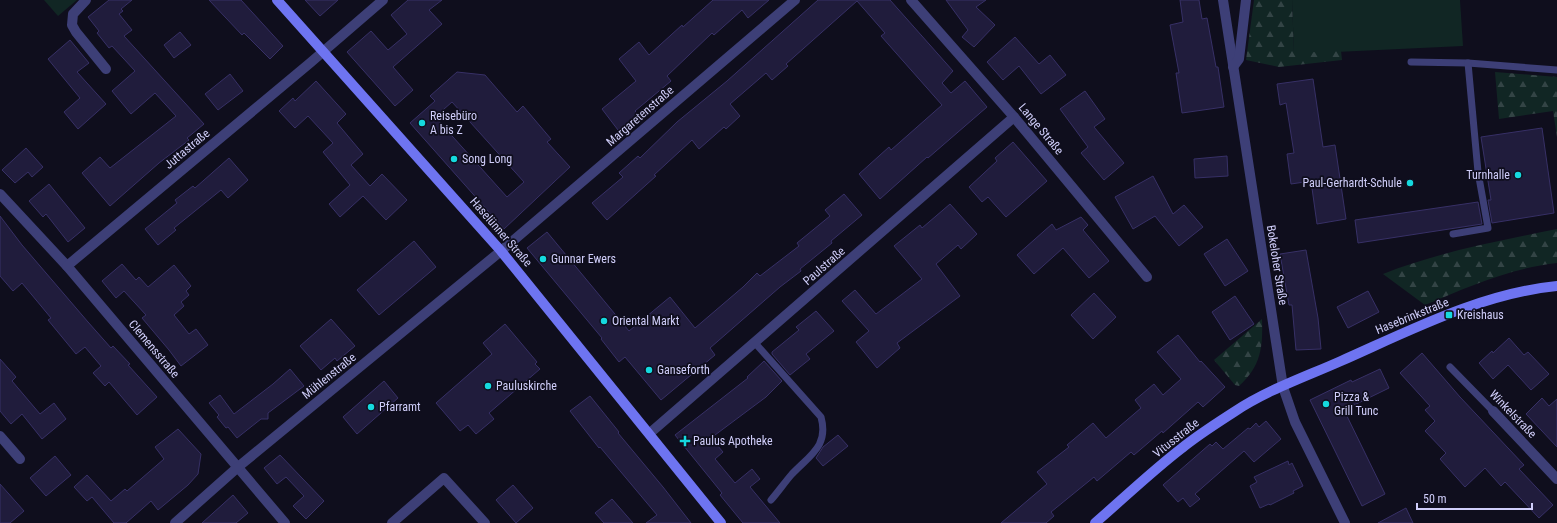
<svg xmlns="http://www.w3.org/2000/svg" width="1557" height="523" viewBox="0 0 1557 523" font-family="'Roboto Condensed',sans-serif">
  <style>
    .grass { fill: #112624 }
    .forest { fill: url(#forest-firs) }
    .building { fill: #201c3c; stroke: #373066; fill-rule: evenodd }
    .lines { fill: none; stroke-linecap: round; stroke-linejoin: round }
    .lane { stroke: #3d3f77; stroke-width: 7 }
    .street { stroke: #3d3f77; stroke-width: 10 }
    .secondary { stroke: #6e74f1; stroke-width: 10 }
    .poi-dot { fill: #15d9df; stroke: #0f0e1d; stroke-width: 1.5 }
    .labels { text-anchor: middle; stroke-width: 3.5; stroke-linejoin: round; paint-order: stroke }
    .poi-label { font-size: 12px; fill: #d0cefa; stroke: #0f0e1d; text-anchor: start }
    .street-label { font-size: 12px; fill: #d0cefa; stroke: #0f0e1d }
  </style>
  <defs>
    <pattern id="forest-firs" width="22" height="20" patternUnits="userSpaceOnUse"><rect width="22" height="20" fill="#112624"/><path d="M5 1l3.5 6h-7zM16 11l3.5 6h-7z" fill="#334445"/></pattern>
  </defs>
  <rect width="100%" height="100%" fill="#0f0e1d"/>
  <g class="grass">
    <polygon points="44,0 77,0 58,16"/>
    <polygon points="1292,0 1460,0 1463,46 1294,54"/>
  </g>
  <g class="forest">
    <polygon points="1254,0 1292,0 1294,53 1341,51 1342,60 1279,67 1246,60"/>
    <polygon points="1495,72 1557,77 1557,137 1553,111 1499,119"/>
    <path d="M1557,229V263C1511,268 1467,287 1425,305L1383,274C1438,252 1499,241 1557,229Z"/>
    <path d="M1262,319C1263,347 1261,366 1239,386L1235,385L1214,360Z"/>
  </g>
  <g class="building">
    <polygon points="109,0 132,0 121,9 123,11 119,14 132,30 124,36 204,124 187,138 189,140 159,163 110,206 82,173 100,157 110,168 176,116 155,93 131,114 112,91 135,71 112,46 109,48 97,33 99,31 88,17"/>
    <polygon points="209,0 241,0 283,46 270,59 244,33 242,35"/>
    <polygon points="305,0 338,0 320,16"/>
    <polygon points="408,0 442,0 429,10 442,24 393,67 413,90 395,106 347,52 371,31 388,50 407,34 391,15"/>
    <polygon points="713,0 769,0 748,18 742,10 714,35 712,33 667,76 671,81 635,111 638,114 618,130 602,109 636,81 619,59 639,42 649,55 682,25 683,27"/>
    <polygon points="818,0 890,0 953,71 942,83 951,93 965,81 987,107 928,158 927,157 880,199 859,174 889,147 891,150 942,105 881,36 885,33 857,1 786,64 788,66 772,80 766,73 730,104 740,116 726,129 724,127 699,149 692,140 654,175 656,176 607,220 592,203 623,177 619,173 638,156 640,158 677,122 727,81"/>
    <polygon points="946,0 986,0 976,7 995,25 974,47 962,37 968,30"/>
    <polygon points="1180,0 1199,0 1202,19 1207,18 1216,67 1218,67 1224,107 1182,113 1176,73 1179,73 1170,25 1183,22"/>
    <polygon points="180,32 191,45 174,58 164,45"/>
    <polygon points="1015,37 1039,64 1050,55 1066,75 1041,94 1019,66 1003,80 987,62"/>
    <polygon points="70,40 89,63 77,72 106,104 78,129 64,112 80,98 48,59"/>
    <path d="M457,72L485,75L517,112L523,106L551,139L547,142L570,167L504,229L410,123L435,101L430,96ZM452,102L524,182L507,197L435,117Z"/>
    <polygon points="230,74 243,91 218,110 205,94"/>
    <polygon points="1313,79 1323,147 1335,145 1346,219 1317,224 1311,181 1291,184 1287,154 1294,153 1286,103 1280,105 1277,84"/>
    <polygon points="316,81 346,114 337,123 363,154 351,165 370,186 382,174 407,200 386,220 363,196 340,217 329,204 350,185 323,152 333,143 308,116 295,128 279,111 293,98 295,101"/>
    <polygon points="1085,91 1105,119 1094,127 1124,163 1104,180 1081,153 1088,147 1060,109"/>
    <polygon points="1542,128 1554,213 1492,223 1488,200 1491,200 1481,137"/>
    <polygon points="1013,142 1047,181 1006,217 988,197 982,202 969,187 997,161 995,158"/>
    <polygon points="26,148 43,167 32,177 28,172 15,183 2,170"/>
    <polygon points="1227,156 1228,176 1195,178 1194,159"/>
    <polygon points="229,158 248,180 228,198 221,190 174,228 176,230 158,245 145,229 177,203 175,200 193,186 195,188"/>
    <polygon points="1153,176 1173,214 1184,205 1203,227 1179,246 1155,216 1133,229 1115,197"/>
    <polygon points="49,184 85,228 68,242 46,214 43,217 29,201"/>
    <polygon points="844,194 862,215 831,241 832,243 800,269 801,271 780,287 710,348 715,355 661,400 625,357 619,362 601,339 602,338 527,248 547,232 629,331 670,297 695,328 743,287 757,273 760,276 799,246 797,243 830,216 825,210"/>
    <polygon points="1478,202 1482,224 1358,243 1355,220"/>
    <polygon points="950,204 977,234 961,249 958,245 936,264 960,296 897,343 900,348 877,368 856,342 869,331 842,301 855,290 876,314 922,279 894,246 920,225 922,228"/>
    <polygon points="0,216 22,245 88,322 111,348 113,346 130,364 128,365 157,397 137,415 109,382 105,386 93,373 101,366 85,347 76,354 48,320 51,318 22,283 13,291 0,276"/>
    <polygon points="1081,217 1088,225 1083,230 1109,261 1089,278 1063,248 1034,274 1017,255 1052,224 1056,230"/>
    <polygon points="1227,239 1248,271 1225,286 1204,254"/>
    <polygon points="414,241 436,267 379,315 357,290"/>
    <polygon points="1306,250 1318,318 1321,349 1296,350 1292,305 1289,305 1280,254"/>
    <polygon points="122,264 136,280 139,277 148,287 174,265 191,286 186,291 189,295 181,302 184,306 174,315 189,334 196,329 208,345 181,366 169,350 142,318 146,315 124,291 116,298 102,281"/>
    <polygon points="1368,291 1379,312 1348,328 1337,307"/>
    <polygon points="1094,293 1116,317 1093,339 1071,315"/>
    <polygon points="1235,296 1254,324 1230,340 1212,312"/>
    <polygon points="816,311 834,331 806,354 810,359 790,375 772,354 772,352 799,330 796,327"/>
    <polygon points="331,319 355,346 337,361 335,358 321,370 300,346"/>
    <polygon points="505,324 537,362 535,364 540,369 489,413 494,419 476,434 468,425 460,431 436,403 492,354 483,343"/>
    <polygon points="1178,335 1200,362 1201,361 1225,387 1203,407 1198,402 1163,433 1162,431 1134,455 1131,452 1097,481 1094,477 1051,512 1054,516 1046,523 1001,523 1047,484 1037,472 1069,447 1067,445 1093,423 1106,438 1141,408 1135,400 1154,384 1163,395 1181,379 1157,352"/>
    <polygon points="1509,338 1524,355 1528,352 1549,374 1531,390 1508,365 1493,379 1479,363 1492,351 1493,353"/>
    <polygon points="1422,353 1460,397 1524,465 1519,469 1553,505 1539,518 1505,482 1501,486 1485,468 1465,487 1440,459 1446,453 1425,431 1435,421 1425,410 1430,406 1400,373"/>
    <polygon points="0,359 16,377 12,381 40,414 54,403 66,419 42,439 22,414 11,424 0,411"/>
    <polygon points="764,361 782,381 766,397 711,438 723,452 715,459 735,483 752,469 760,479 750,487 780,523 743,523 720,495 722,493 675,435 748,378 747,377"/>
    <polygon points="290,369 304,386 268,413 268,419 261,419 237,438 228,427 226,428 217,417 219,415 209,403 220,395 234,414 273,384"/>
    <polygon points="1380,369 1389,388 1344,410 1385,494 1362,506 1310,400 1351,380 1352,382"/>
    <polygon points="384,381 398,398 357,434 343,417"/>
    <polygon points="590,396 619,432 618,433 663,487 691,523 646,523 657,515 600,447 599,448 570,411"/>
    <polygon points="1542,398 1549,406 1557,399 1557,447 1526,414"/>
    <polygon points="1266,421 1281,439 1254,462 1244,451 1195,494 1200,499 1190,507 1183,498 1178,502 1163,485 1210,444 1212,446 1216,442 1223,449 1248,428 1250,429 1256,423 1259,427"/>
    <polygon points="178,429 201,454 198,474 188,485 158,510 151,501 126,523 114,523 92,497 87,501 74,487 87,475 111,501 125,489 127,491 164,459 155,447"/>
    <polygon points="838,435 848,446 823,466 816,458 823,447"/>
    <polygon points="280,455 324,501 306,519 293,506 304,496 286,477 277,484 264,468"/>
    <polygon points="55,456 71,475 46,496 30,478"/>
    <polygon points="1288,461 1289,465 1292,463 1303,486 1293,491 1294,493 1270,505 1269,504 1260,508 1250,486 1257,482 1254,477"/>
    <polygon points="0,484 24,511 10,523 0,523"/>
    <polygon points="513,485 533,508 516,523 496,500"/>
    <polygon points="233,495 248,513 236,523 202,523"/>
    <polygon points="612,499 633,523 604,523 595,513"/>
    <polygon points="1406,508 1413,523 1378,523"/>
  </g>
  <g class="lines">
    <g class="lane">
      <polyline points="1411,62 1468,63 1557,70"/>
      <polyline points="1453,234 1488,228 1478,172 1468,63"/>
      <path d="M755,343L821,417C829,446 810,455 792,474C785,482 778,492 771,500"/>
      <polyline points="1450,367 1493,411"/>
    </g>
    <g class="street">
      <polyline points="86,0 73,14 72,25 76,32 106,69"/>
      <polyline points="911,0 1014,117 1147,277"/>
      <polyline points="1223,0 1283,387 1295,422 1345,523"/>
      <polyline points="1233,67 1239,59 1246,0"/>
      <polyline points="0,194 67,266 285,523"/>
      <polyline points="67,266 310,63 383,0"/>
      <polyline points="1493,411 1557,479"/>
      <polyline points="650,433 1014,117"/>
      <polyline points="0,436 20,459"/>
      <polyline points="175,523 238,467 501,251 795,0"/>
      <polyline points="392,523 444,478 485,523"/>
    </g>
    <g class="secondary">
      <polyline points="277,0 501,251 721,523"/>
      <path d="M1095,523C1124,498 1152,471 1182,448C1198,435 1217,423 1234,412C1267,390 1305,377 1341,361C1409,331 1482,293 1557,286"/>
    </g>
  </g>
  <g class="poi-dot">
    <circle cx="422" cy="123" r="4"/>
    <circle cx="454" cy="159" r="4"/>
    <circle cx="1518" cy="175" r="4"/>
    <circle cx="1410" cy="183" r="4"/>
    <circle cx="543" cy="259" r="4"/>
    <rect x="1445" y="311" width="8" height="8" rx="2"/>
    <circle cx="604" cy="321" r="4"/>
    <circle cx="649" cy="370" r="4"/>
    <circle cx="488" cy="386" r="4"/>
    <circle cx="1326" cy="404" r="4"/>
    <circle cx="371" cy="407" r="4"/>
    <path d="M683 435h4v4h4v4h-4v4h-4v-4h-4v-4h4z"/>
  </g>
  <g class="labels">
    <g class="poi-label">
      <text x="430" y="120">Reisebüro<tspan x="430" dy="14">A bis Z</tspan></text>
      <text x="462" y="163">Song Long</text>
      <text x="1510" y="179" text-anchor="end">Turnhalle</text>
      <text x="1402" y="187" text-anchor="end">Paul-Gerhardt-Schule</text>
      <text x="551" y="263">Gunnar Ewers</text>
      <text x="1457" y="319">Kreishaus</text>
      <text x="612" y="325">Oriental Markt</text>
      <text x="657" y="374">Ganseforth</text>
      <text x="496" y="390">Pauluskirche</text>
      <text x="1334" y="401">Pizza &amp;<tspan x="1334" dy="14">Grill Tunc</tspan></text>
      <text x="379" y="411">Pfarramt</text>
      <text x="693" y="445">Paulus Apotheke</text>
    </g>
    <g class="street-label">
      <text transform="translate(640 116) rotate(-41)" y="4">Margaretenstraße</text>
      <text transform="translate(1041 129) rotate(50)" y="4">Lange Straße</text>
      <text transform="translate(187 149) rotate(-40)" y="4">Juttastraße</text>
      <text transform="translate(501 232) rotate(49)" y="4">Haselünner Straße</text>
      <text transform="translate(1277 265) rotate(81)" y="4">Bokeloher Straße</text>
      <text transform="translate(824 266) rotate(-41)" y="4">Paulstraße</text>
      <text transform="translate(1412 316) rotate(-22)" y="4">Hasebrinkstraße</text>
      <text transform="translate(154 349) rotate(50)" y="4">Clemensstraße</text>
      <text transform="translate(329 376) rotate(-39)" y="4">Mühlenstraße</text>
      <text transform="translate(1513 414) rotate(46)" y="4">Winkelstraße</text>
      <text transform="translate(1176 438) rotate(-38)" y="4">Vitusstraße</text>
    </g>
  </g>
  <path d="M1417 503v6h115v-6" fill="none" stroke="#d0cefa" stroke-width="2"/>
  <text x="1423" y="503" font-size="12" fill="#d0cefa" stroke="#0f0e1d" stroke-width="3" paint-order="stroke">50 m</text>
</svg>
